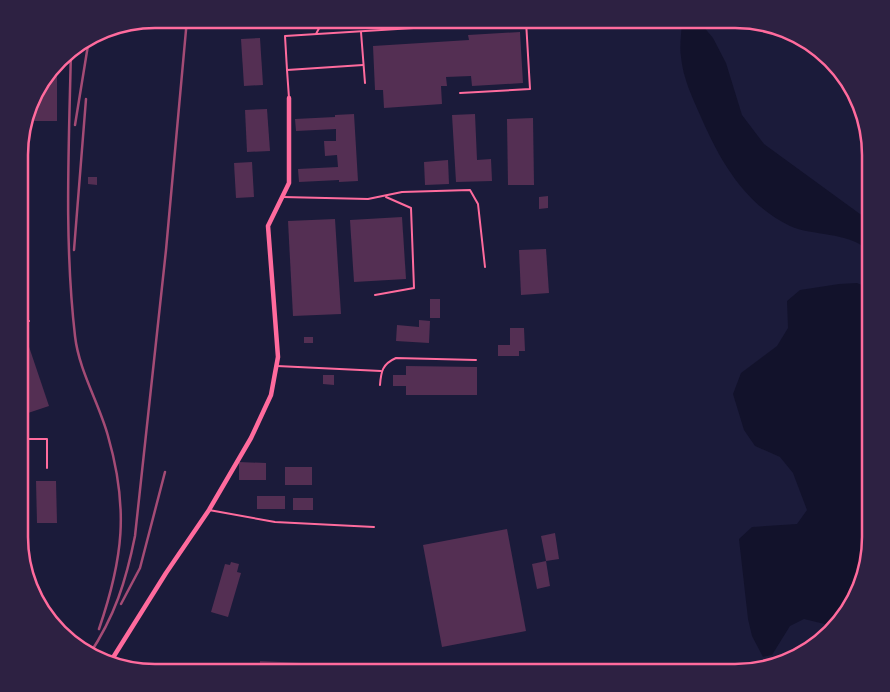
<svg xmlns="http://www.w3.org/2000/svg" width="890" height="692" viewBox="0 0 890 692" font-family="'Roboto Condensed',sans-serif">
  <style>
    .water { fill: #12122b }
    .building { fill: #542f53 }
    .lines { fill: none; stroke-linecap: round; stroke-linejoin: round }
    .service { stroke: #ff6b9d; stroke-width: 2 }
    .minor { stroke: #ff6b9d; stroke-width: 4.5 }
    .rail { stroke: #a44b75; stroke-width: 2.5 }
    .rim { fill: none; stroke: #ff6b9d; stroke-width: 2.5 }
  </style>
  <rect width="100%" height="100%" fill="#1b1b3a"/>
  <g class="water">
    <path d="M682,19H697L713,38L726,63L742,115L764,144L871,222V259C870,256 868,252 866,249C848,232 812,236 790,226C744,204 719,159 700,115C692,97 683,78 681,57C679,45 682,31 682,19Z"/>
    <polygon points="857,283 871,289 871,546 861,589 837,627 804,619 790,626 772,655 763,657 752,636 748,619 739,539 752,527 797,524 807,510 793,473 780,457 755,446 744,430 733,394 741,373 777,346 788,328 787,301 800,290 839,284"/>
  </g>
  <g class="building">
    <polygon points="290,19 309,19 310,24 290,25"/>
    <polygon points="520,32 523,83 472,86 471,76 446,77 447,86 441,86 442,104 384,108 383,90 375,90 373,46 469,40 468,35"/>
    <polygon points="260,38 263,85 244,86 241,39"/>
    <polygon points="57,62 57,121 32,121 32,100 37,87"/>
    <polygon points="267,109 270,151 247,152 245,110"/>
    <polygon points="354,114 358,181 339,182 339,180 299,182 298,169 338,167 337,155 325,156 324,141 336,141 336,129 296,131 295,119 335,117 335,115"/>
    <polygon points="475,114 477,160 491,159 492,181 456,182 452,115"/>
    <polygon points="533,118 534,185 508,185 507,119"/>
    <polygon points="448,160 449,184 425,185 424,162"/>
    <polygon points="252,162 254,197 236,198 234,163"/>
    <polygon points="88,177 97,177 97,185 88,184"/>
    <polygon points="548,196 548,208 539,209 539,197"/>
    <polygon points="402,217 406,279 354,282 350,220"/>
    <polygon points="335,219 341,314 293,316 288,221"/>
    <polygon points="546,249 549,293 521,295 519,250"/>
    <rect x="430" y="299" width="10" height="19"/>
    <polygon points="419,320 430,321 429,343 396,341 397,325 419,327"/>
    <polygon points="22,326 49,406 19,416 20,327"/>
    <polygon points="510,328 524,328 525,351 519,351 519,356 498,356 498,345 510,345"/>
    <rect x="304" y="337" width="9" height="6"/>
    <polygon points="406,366 477,367 477,395 406,395 406,386 393,386 393,375 406,375"/>
    <polygon points="323,375 334,375 334,385 323,384"/>
    <polygon points="239,462 266,463 266,480 239,480"/>
    <rect x="285" y="467" width="27" height="18"/>
    <polygon points="36,481 56,481 57,523 37,523"/>
    <rect x="257" y="496" width="28" height="13"/>
    <rect x="293" y="498" width="20" height="12"/>
    <polygon points="507,529 526,631 442,647 423,545"/>
    <polygon points="555,533 559,559 546,561 541,536"/>
    <polygon points="546,561 550,586 537,589 532,564"/>
    <polygon points="231,562 239,564 237,572 241,573 228,617 211,612 225,564 230,565"/>
    <polygon points="260,661 344,665 344,673 259,673"/>
  </g>
  <g class="lines">
    <g class="service">
      <polyline points="361,32 365,83"/>
      <polyline points="316,34 324,19"/>
      <polyline points="287,70 285,36 526,21 530,89 460,93"/>
      <polyline points="289,98 287,70 363,65"/>
      <polyline points="283,197 368,199 402,192 470,190 478,204 485,267"/>
      <polyline points="375,295 414,288 411,208 386,197"/>
      <polyline points="20,321 29,321"/>
      <polyline points="277,366 381,371"/>
      <path d="M380,385C381,372 382,364 396,358L476,360"/>
      <polyline points="19,439 47,439 47,468"/>
      <polyline points="209,510 275,522 374,527"/>
    </g>
    <polyline class="minor" points="109,664 166,573 209,510 251,438 271,395 278,357 268,226 289,183 289,98"/>
    <g class="rail">
      <path d="M71,49C69,145 64,240 75,336C79,371 99,403 108,436C129,509 123,559 99,629"/>
      <polyline points="75,125 89,39"/>
      <polyline points="74,250 86,99"/>
      <polyline points="121,604 140,568 165,472"/>
      <path d="M89,655C115,616 126,581 135,536L166,250L187,19"/>
    </g>
  </g>
  <path d="M0 0H890V692H0ZM155 28H735A127 127 0 0 1 862 155V537A127 127 0 0 1 735 664H155A127 127 0 0 1 28 537V155A127 127 0 0 1 155 28Z" fill="#2d2142" fill-rule="evenodd"/>
  <path class="rim" d="M155 28H735A127 127 0 0 1 862 155V537A127 127 0 0 1 735 664H155A127 127 0 0 1 28 537V155A127 127 0 0 1 155 28Z"/>
</svg>
